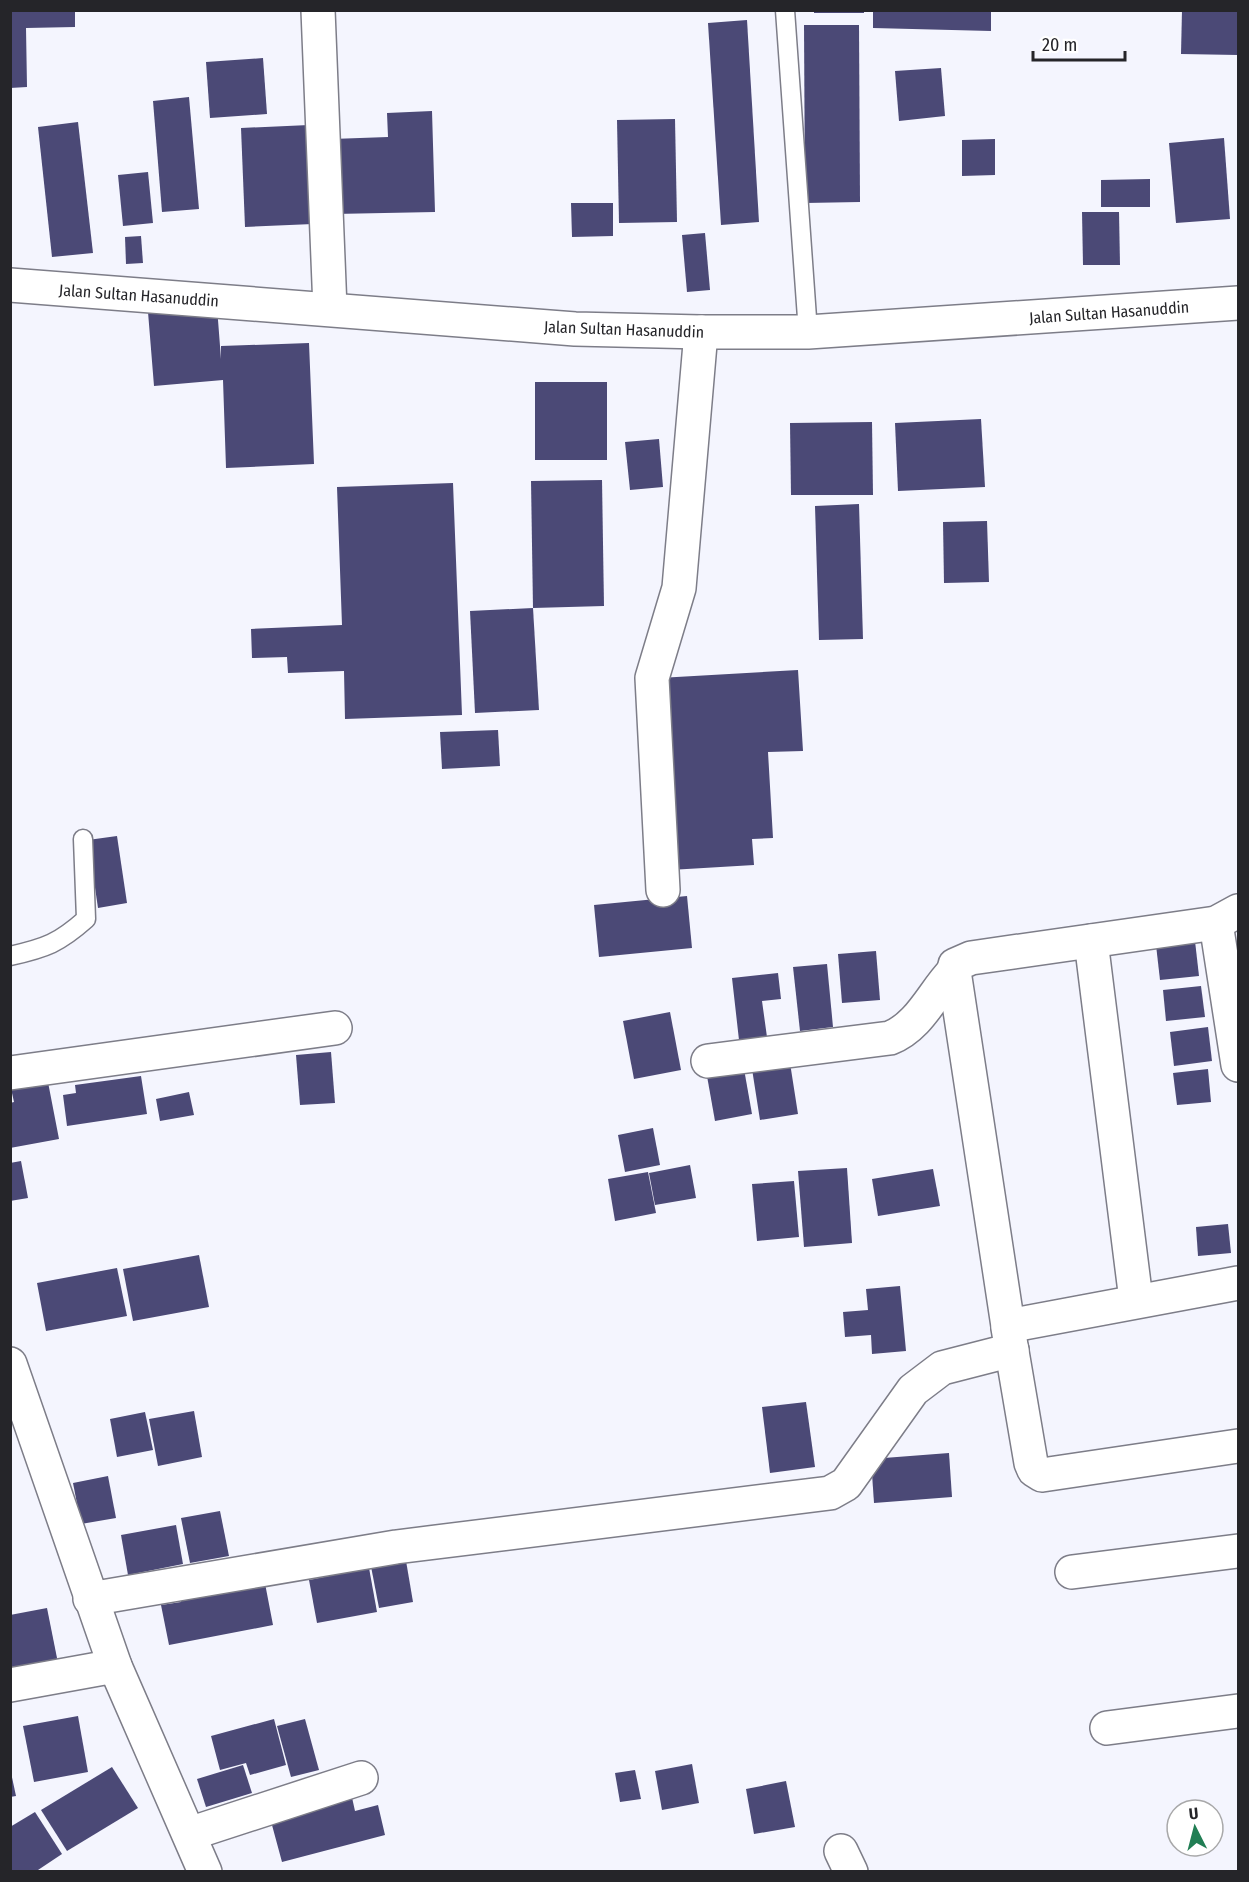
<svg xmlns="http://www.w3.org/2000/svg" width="1249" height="1882" viewBox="0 0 1249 1882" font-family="'Fira Sans Condensed',sans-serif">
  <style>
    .building { fill: #4b4976 }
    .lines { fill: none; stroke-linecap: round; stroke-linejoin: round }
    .service-casing { stroke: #7d7d88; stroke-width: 21 }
    .minor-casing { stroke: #7d7d88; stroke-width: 36 }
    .tertiary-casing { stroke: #7d7d88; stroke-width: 36 }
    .service { stroke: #fff; stroke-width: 18 }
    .minor { stroke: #fff; stroke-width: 33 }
    .tertiary { stroke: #fff; stroke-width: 33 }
    .labels { text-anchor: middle; stroke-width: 6; stroke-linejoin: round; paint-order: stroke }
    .street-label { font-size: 16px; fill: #252529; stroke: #fff }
  </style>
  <rect width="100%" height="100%" fill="#f4f5fe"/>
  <g class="building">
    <polygon points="10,10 75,10 75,27 26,28 27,87 10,88"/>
    <rect x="814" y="10" width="50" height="3"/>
    <polygon points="873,10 991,10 991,31 873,28"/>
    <polygon points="1182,10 1238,10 1238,55 1181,54"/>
    <polygon points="747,20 759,222 721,225 708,23"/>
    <polygon points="804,25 859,25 860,202 805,203"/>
    <polygon points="263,58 267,114 210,118 206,62"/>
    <polygon points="941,68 945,116 899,121 895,71"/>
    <polygon points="189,97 199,209 162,212 153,101"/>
    <polygon points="432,111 435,212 334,214 332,139 388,137 387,113"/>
    <polygon points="675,119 677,222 619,223 617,120"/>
    <polygon points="78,122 93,253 52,257 38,127"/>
    <polygon points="309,125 313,224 245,227 241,128"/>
    <polygon points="1224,138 1230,219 1176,223 1169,143"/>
    <polygon points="995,139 995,175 962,176 962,140"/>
    <polygon points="148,172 153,223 123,226 118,175"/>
    <polygon points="1150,179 1150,207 1101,207 1101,180"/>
    <polygon points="571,203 613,203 613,236 572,237"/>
    <polygon points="1082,212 1119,212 1120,265 1083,265"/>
    <polygon points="705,233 710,290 687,292 682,235"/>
    <polygon points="141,236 143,263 126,264 125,237"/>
    <polygon points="217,307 221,359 221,346 309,343 314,464 226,468 223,380 154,386 148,312"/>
    <rect x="535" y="382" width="72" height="78"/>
    <polygon points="981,419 985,487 898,491 895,423"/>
    <polygon points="872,422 873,495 791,495 790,423"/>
    <polygon points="659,439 663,487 630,490 625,442"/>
    <polygon points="602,480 604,606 533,608 531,481"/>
    <polygon points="453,483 462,715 345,719 344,671 288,673 287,657 252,658 251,629 342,625 337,487"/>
    <polygon points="859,504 863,639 819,640 815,506"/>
    <polygon points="987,521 989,582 944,583 943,522"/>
    <polygon points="533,608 539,710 475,713 470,611"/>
    <polygon points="798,670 803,751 768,752 773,838 752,839 754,865 670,870 659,678"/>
    <polygon points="498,730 500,766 442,769 440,732"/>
    <polygon points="117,836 127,903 98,908 88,840"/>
    <polygon points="687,896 692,948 599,957 594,905"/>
    <polygon points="1195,941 1199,976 1160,980 1156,945"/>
    <polygon points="876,951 880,1000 842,1003 838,954"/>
    <polygon points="827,964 833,1027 800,1031 793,967"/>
    <polygon points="778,973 781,999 762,1001 767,1037 739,1040 732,978"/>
    <polygon points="1201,986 1205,1017 1166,1021 1163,990"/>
    <polygon points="670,1012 681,1070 634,1079 623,1021"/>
    <polygon points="1208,1027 1212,1061 1174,1066 1170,1032"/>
    <polygon points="331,1052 335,1103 300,1105 296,1055"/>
    <polygon points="790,1063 798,1114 760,1120 752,1069"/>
    <polygon points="744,1069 752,1114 715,1121 707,1076"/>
    <polygon points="1208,1069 1211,1102 1177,1105 1173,1073"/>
    <polygon points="141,1076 147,1114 67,1126 63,1095 76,1093 75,1085"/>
    <polygon points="47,1077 59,1139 10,1148 10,1103 14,1102 10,1084"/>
    <polygon points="189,1092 194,1115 160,1121 156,1099"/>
    <polygon points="653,1128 660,1165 625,1172 618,1135"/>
    <polygon points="21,1161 28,1198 10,1201 10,1163"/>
    <polygon points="690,1165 696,1198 655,1205 649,1173"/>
    <polygon points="847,1168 852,1243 804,1247 798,1171"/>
    <polygon points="933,1169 940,1206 878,1216 872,1179"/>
    <polygon points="648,1172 656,1213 615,1221 608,1179"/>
    <polygon points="794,1181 799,1237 757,1241 752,1184"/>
    <polygon points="1228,1224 1231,1253 1198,1256 1196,1227"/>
    <polygon points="199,1255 209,1307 133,1321 123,1269"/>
    <polygon points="117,1268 127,1316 46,1331 37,1283"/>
    <polygon points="900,1286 906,1351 872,1354 871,1335 845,1337 843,1312 868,1310 866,1289"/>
    <polygon points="806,1402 815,1467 770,1473 762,1407"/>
    <polygon points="194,1411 202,1457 158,1466 149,1419"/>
    <polygon points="145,1412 153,1450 117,1457 110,1419"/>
    <polygon points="949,1453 952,1497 874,1503 871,1459"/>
    <polygon points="108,1476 116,1518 81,1524 73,1483"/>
    <polygon points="220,1511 229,1556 190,1563 181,1518"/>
    <polygon points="176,1525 183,1564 128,1575 121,1535"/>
    <polygon points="404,1549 413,1602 379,1608 369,1556"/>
    <polygon points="369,1568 377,1612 317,1623 309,1580"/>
    <polygon points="263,1573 273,1625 169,1645 161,1605 181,1602 179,1589"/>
    <polygon points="47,1608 59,1668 10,1677 10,1615"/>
    <polygon points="78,1716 88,1772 34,1782 23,1726"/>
    <polygon points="274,1719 286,1765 250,1775 246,1763 220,1770 211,1736"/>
    <polygon points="305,1719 319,1770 291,1777 277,1726"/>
    <polygon points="692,1764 699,1803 662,1810 655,1771"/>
    <polygon points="243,1765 252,1793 206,1807 197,1779"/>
    <polygon points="112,1767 138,1808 67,1851 41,1810"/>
    <polygon points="10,1768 16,1796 10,1797"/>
    <polygon points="635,1770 641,1799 620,1802 615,1773"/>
    <polygon points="786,1781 795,1827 754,1834 746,1789"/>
    <polygon points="351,1793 355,1811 378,1805 385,1835 282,1862 269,1814"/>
    <polygon points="35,1812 62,1854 35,1872 10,1872 10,1827"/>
  </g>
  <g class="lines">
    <g class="service-casing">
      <g id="service">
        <polyline points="785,10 808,332"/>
        <path d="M10,956C46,948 59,943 86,919L83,839"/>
      </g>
    </g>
    <g class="minor-casing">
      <g id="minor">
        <polyline points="318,10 330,309"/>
        <polyline points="663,890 652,678 679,588 701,332"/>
        <polyline points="1238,911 1216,923 971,958 955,965 954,971 1008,1326 1238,1283"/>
        <polyline points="1216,923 1238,1065"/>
        <polyline points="1091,941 1136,1300"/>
        <path d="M708,1061L890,1038C920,1026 932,994 954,971"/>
        <polyline points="10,1073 335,1028"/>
        <polyline points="1008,1328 1031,1463 1034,1470 1042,1475 1238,1446"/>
        <polyline points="10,1364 115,1666 205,1872"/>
        <polyline points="1072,1572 1238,1551"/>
        <polyline points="90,1599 396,1547 830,1493 846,1484 913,1390 942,1368 1012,1350"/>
        <polyline points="10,1685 115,1666"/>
        <polyline points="1107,1728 1238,1711"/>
        <polyline points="189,1834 361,1778"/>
        <polyline points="841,1851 851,1872"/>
      </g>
    </g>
    <g class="tertiary-casing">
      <polyline id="tertiary" points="10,285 575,329 701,332 808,332 1238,303"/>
    </g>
    <use href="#service" class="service"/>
    <use href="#minor" class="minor"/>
    <use href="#tertiary" class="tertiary"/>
  </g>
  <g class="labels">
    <g class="street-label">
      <text transform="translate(139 295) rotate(4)" y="6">Jalan Sultan Hasanuddin</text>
      <text transform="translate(1109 312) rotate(-4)" y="6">Jalan Sultan Hasanuddin</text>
      <text transform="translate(624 329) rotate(2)" y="6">Jalan Sultan Hasanuddin</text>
    </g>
  </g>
  <rect width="1249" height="1882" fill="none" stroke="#252529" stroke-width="24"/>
  <g transform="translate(1195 1828) rotate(354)"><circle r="28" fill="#ffffff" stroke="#a8a8a9" stroke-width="1.5"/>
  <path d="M0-4.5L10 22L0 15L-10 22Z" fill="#217e54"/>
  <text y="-9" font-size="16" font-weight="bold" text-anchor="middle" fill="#252529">U</text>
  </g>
  <path d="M1033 51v9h92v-9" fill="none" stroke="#252529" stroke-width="3"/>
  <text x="1042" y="51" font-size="18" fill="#252529" stroke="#ffffff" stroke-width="4.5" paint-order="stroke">20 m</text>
</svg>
